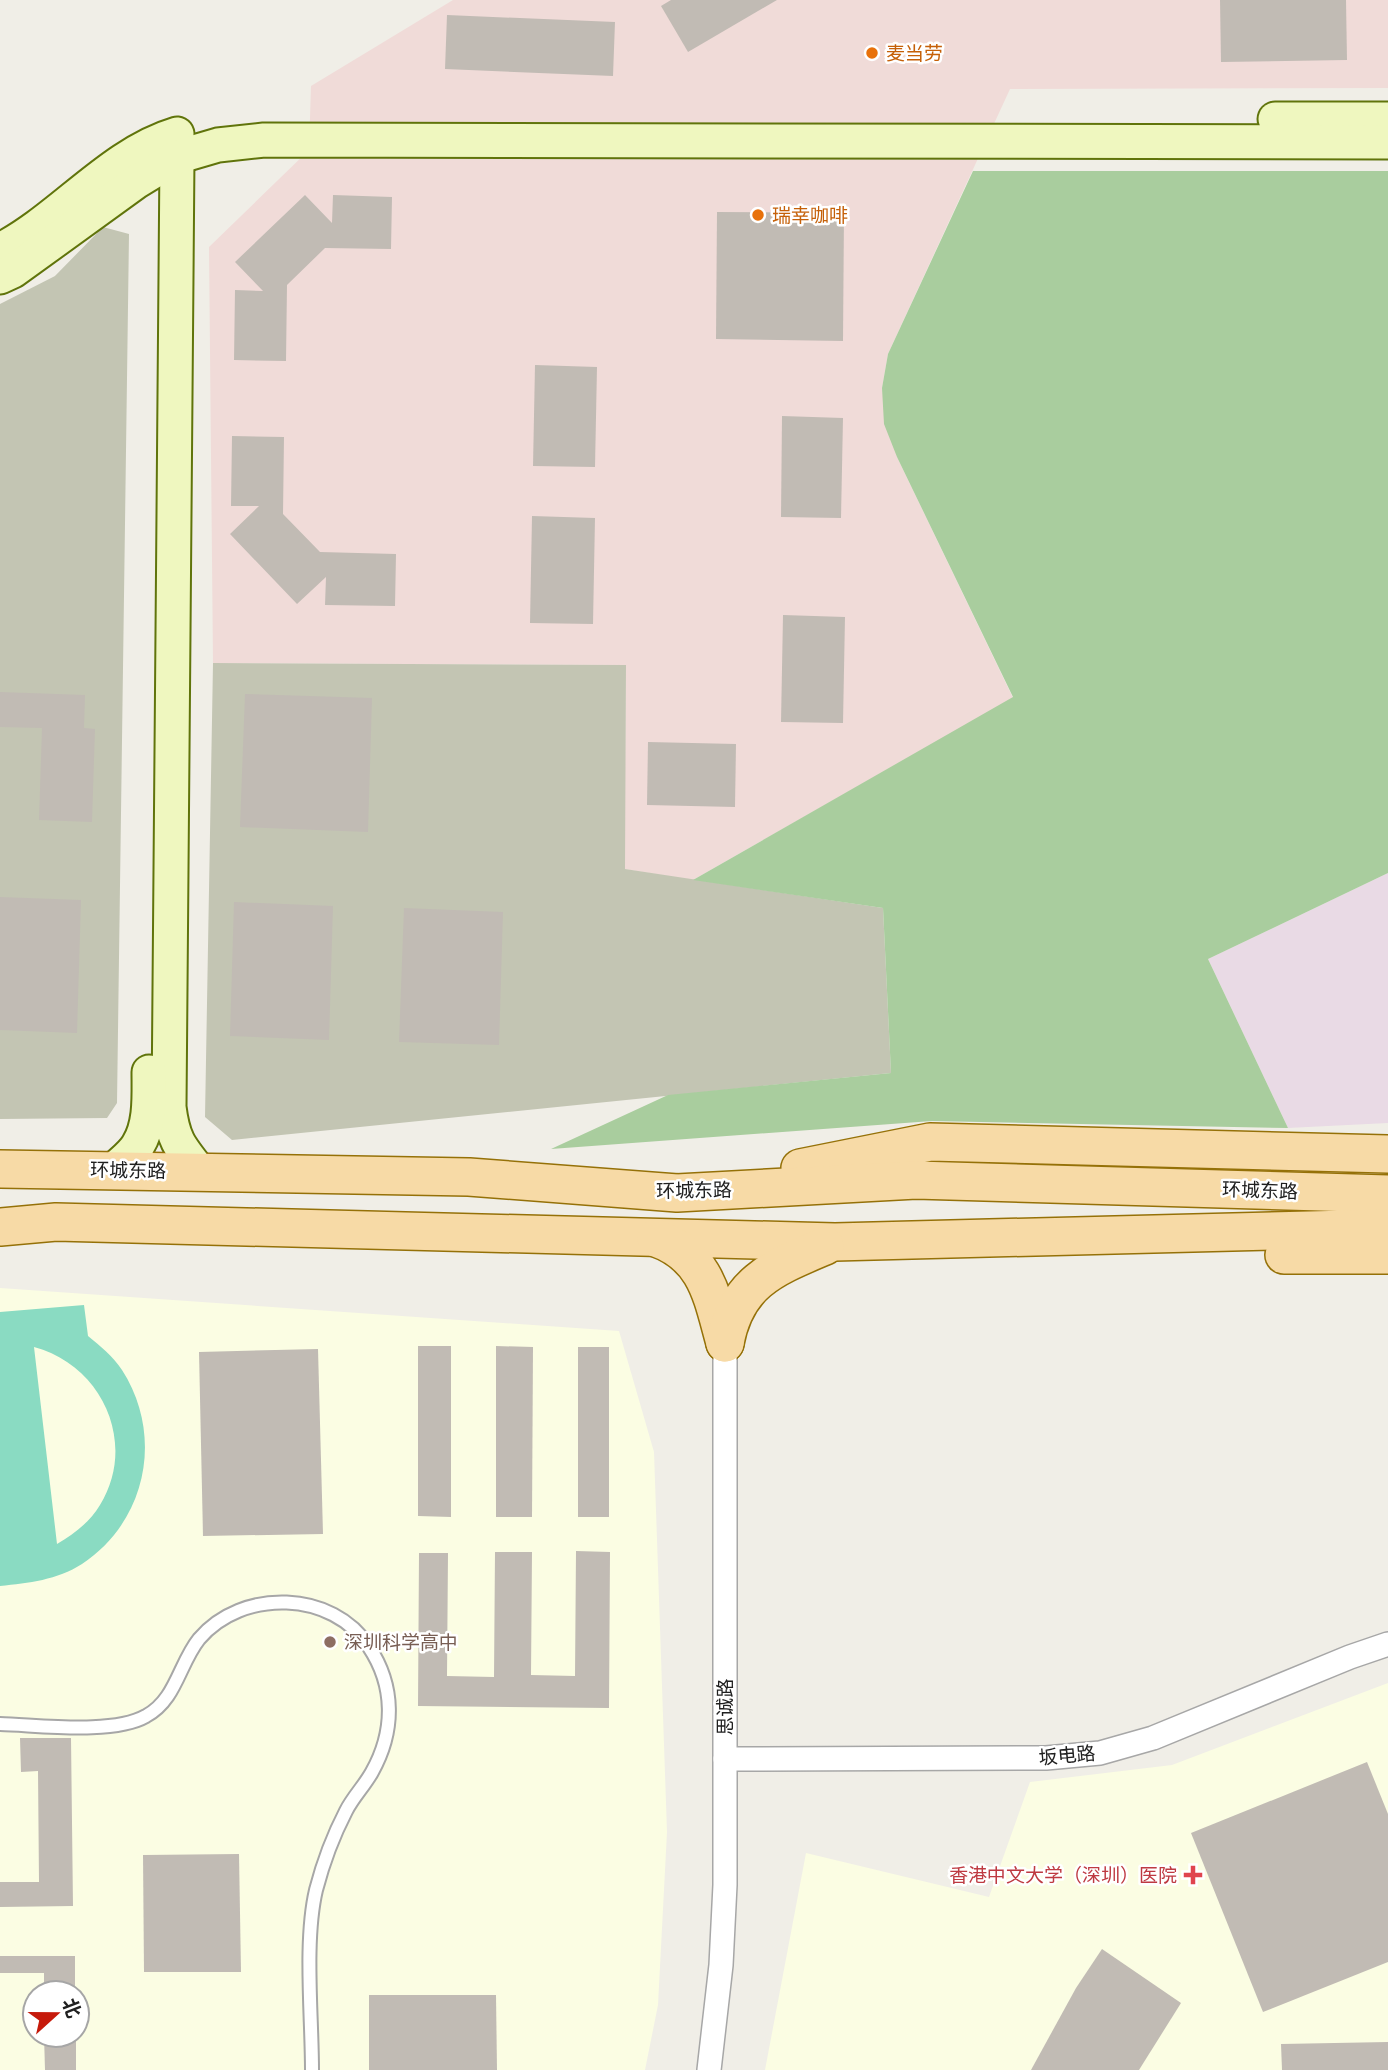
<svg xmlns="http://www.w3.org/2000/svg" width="1388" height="2070" viewBox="0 0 1388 2070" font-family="'DejaVu Sans','Noto Sans SC',sans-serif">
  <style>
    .commercial { fill: #f0dbd8 }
    .industrial { fill: #e9dae5 }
    .education { fill: #fbfde3; fill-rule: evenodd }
    .construction { fill: #c3c5b3 }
    .forest { fill: #a9cd9e }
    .pitch { fill: #8adbc2; fill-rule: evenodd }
    .building { fill: #c1bbb4 }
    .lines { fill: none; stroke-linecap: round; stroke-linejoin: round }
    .lane-casing { stroke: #a7a7a7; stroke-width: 16 }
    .street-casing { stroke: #a7a7a7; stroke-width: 26 }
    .secondary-casing { stroke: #60740b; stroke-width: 37 }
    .primary-casing { stroke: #957108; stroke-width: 40 }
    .lane { stroke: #fff; stroke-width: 12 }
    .street { stroke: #fff; stroke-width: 23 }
    .secondary { stroke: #eff7bf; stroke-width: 33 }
    .primary { stroke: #f7daa6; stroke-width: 37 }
    .food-dot { fill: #e8710a; stroke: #fff; stroke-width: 2.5 }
    .education-dot { fill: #8d6e63; stroke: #fff; stroke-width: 2.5 }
    .health-dot { fill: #e0444e; stroke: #fff; stroke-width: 2.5 }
    .labels { text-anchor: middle; stroke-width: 5; stroke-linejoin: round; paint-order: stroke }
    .food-label { font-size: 19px; fill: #c56008; stroke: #fff; text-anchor: start }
    .street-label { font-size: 19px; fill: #202020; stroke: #fff }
    .education-label { font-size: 19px; fill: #785e54; stroke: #fff; text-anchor: start }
    .health-label { font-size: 19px; fill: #be3a42; stroke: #fff; text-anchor: end }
  </style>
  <rect width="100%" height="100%" fill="#f0eee7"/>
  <polygon class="commercial" points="453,0 1388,0 1388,88 1010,89 888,354 882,388 897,457 1013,698 693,880 624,869 626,665 213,663 209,247 309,150 311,86"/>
  <polygon class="industrial" points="1388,873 1388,1123 1288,1128 1208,959"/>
  <g class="education">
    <path d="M0,1288L619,1331L654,1452L667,1832L658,2005L645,2070H0ZM35,1993H77V2035H35Z"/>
    <polygon points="1388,1683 1388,2070 765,2070 806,1853 989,1897 1030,1782 1172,1765"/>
  </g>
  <g class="construction">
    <polygon points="103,227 129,234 117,1103 107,1118 0,1119 0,304 55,276"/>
    <polygon points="213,663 626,665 625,869 883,908 891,1073 232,1140 205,1117"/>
  </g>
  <polygon class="forest" points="973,171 1388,171 1388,873 1208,959 1288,1128 932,1121 551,1149 668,1095 891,1073 883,908 693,880 1013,697 897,457 884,424 882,388 888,354"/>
  <path class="pitch" d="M84,1305L88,1336C100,1346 113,1356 122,1370C164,1435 147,1521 82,1564C57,1580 29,1583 0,1586V1312ZM34,1347C102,1365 138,1443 100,1505C90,1522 74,1534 57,1544Z"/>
  <g class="building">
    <polygon points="671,0 777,0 688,52 661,6"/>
    <polygon points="1220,0 1346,0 1347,60 1221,62"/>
    <polygon points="447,15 615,22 613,76 445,69"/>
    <polygon points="305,195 332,223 333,195 392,197 391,249 325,248 287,285 286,361 234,360 235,290 263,291 235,262"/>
    <polygon points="717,212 844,213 843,341 716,339"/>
    <polygon points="535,365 597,367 595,467 533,466"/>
    <polygon points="782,416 843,418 841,518 781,517"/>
    <polygon points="232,436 284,437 283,514 320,552 396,554 395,606 325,605 326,577 297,604 230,534 259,506 231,506"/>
    <polygon points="532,516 595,518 593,624 530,623"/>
    <polygon points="783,615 845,617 843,723 781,722"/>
    <polygon points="0,692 85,695 84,728 95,729 92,822 39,820 42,728 0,727"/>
    <polygon points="245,694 372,698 368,832 240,827"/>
    <polygon points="648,742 736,744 735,807 647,805"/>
    <polygon points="0,897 81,900 77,1033 0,1030"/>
    <polygon points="234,902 333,906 329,1040 230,1036"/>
    <polygon points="404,908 503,912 499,1045 399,1042"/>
    <polygon points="418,1346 451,1346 451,1517 418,1516"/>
    <polygon points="496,1346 533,1347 532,1517 496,1517"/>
    <rect x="578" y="1347" width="31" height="170"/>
    <polygon points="318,1349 323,1534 203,1536 199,1352"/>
    <polygon points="576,1551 610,1552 609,1708 418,1706 419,1553 448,1553 447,1676 494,1677 495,1552 532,1552 531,1675 575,1676"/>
    <polygon points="20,1738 71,1738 73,1906 0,1907 0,1882 39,1882 38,1771 21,1772"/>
    <polygon points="1367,1762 1388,1814 1388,1962 1263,2012 1191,1833"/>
    <polygon points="239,1854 241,1972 144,1972 143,1855"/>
    <polygon points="1102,1949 1181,2003 1139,2070 1031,2070 1076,1988"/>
    <polygon points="0,1956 75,1956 75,1993 44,1993 44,1973 0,1973"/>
    <polygon points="369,1995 496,1995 497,2070 369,2070"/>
    <polygon points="44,2035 76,2035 76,2070 45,2070"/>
    <polygon points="1388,2042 1388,2070 1282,2070 1281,2044"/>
  </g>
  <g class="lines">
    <g class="lane-casing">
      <path id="lane" d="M0,1724C39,1725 113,1735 146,1716C176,1700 179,1664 199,1639C242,1588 333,1590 369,1647C395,1686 395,1731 372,1772C365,1785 353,1797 346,1811C333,1836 323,1863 316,1890C304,1941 312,2016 312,2070"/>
    </g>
    <g class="street-casing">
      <g id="street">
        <polyline points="725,1759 1046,1758 1100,1753 1153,1738 1350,1657 1388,1644"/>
        <polyline points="709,2070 721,1965 725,1885 725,1343"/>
      </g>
    </g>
    <g class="secondary-casing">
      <g id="secondary">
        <polyline points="1275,119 1388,119"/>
        <path d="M174,140L177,157L169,1107C173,1139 179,1146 199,1171"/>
        <path d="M0,250C61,219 110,154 177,134"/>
        <polyline points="0,277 13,271 136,182 177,157 218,145 264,140 1388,142"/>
        <path d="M114,1170C122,1162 133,1154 138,1145C151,1124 149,1096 149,1072"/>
      </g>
    </g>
    <g class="primary-casing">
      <g id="primary">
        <polyline points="800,1168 930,1142 1388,1154"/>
        <polyline points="0,1169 469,1177 677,1193 916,1180 1388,1194"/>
        <polyline points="0,1227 56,1222 835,1242 1388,1228"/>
        <path d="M656,1238C707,1256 712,1297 725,1343"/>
        <polyline points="1284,1255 1388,1255"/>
        <path d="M725,1343C736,1282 773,1268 825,1246"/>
      </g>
    </g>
    <use href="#lane" class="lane"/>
    <use href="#street" class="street"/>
    <use href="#secondary" class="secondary"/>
    <use href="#primary" class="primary"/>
  </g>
  <g class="food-dot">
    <circle cx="872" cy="53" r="7"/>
    <circle cx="758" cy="215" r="7"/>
  </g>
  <circle class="education-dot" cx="330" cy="1642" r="7"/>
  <path class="health-dot" d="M1189.5 1864.5h7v7h7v7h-7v7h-7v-7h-7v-7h7z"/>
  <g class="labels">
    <g class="food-label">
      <text x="886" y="60">麦当劳</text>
      <text x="772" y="222">瑞幸咖啡</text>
    </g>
    <g class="street-label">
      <text transform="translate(128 1170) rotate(1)" y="7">环城东路</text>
      <text transform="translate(694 1190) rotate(-1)" y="7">环城东路</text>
      <text transform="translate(1260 1190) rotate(2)" y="7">环城东路</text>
      <text transform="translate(725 1707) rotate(-90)" y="7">思诚路</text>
      <text transform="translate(1067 1755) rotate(-5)" y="7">坂电路</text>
    </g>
    <g class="education-label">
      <text x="344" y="1649">深圳科学高中</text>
    </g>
    <g class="health-label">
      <text x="1177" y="1882">香港中文大学（深圳）医院</text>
    </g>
  </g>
  <g transform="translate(56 2014) rotate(69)"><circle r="33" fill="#ffffff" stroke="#a6a6a6" stroke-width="2"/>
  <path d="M0-5L12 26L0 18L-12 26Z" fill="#c61a0b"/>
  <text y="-10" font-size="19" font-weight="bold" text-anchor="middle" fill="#202020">北</text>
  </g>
</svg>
